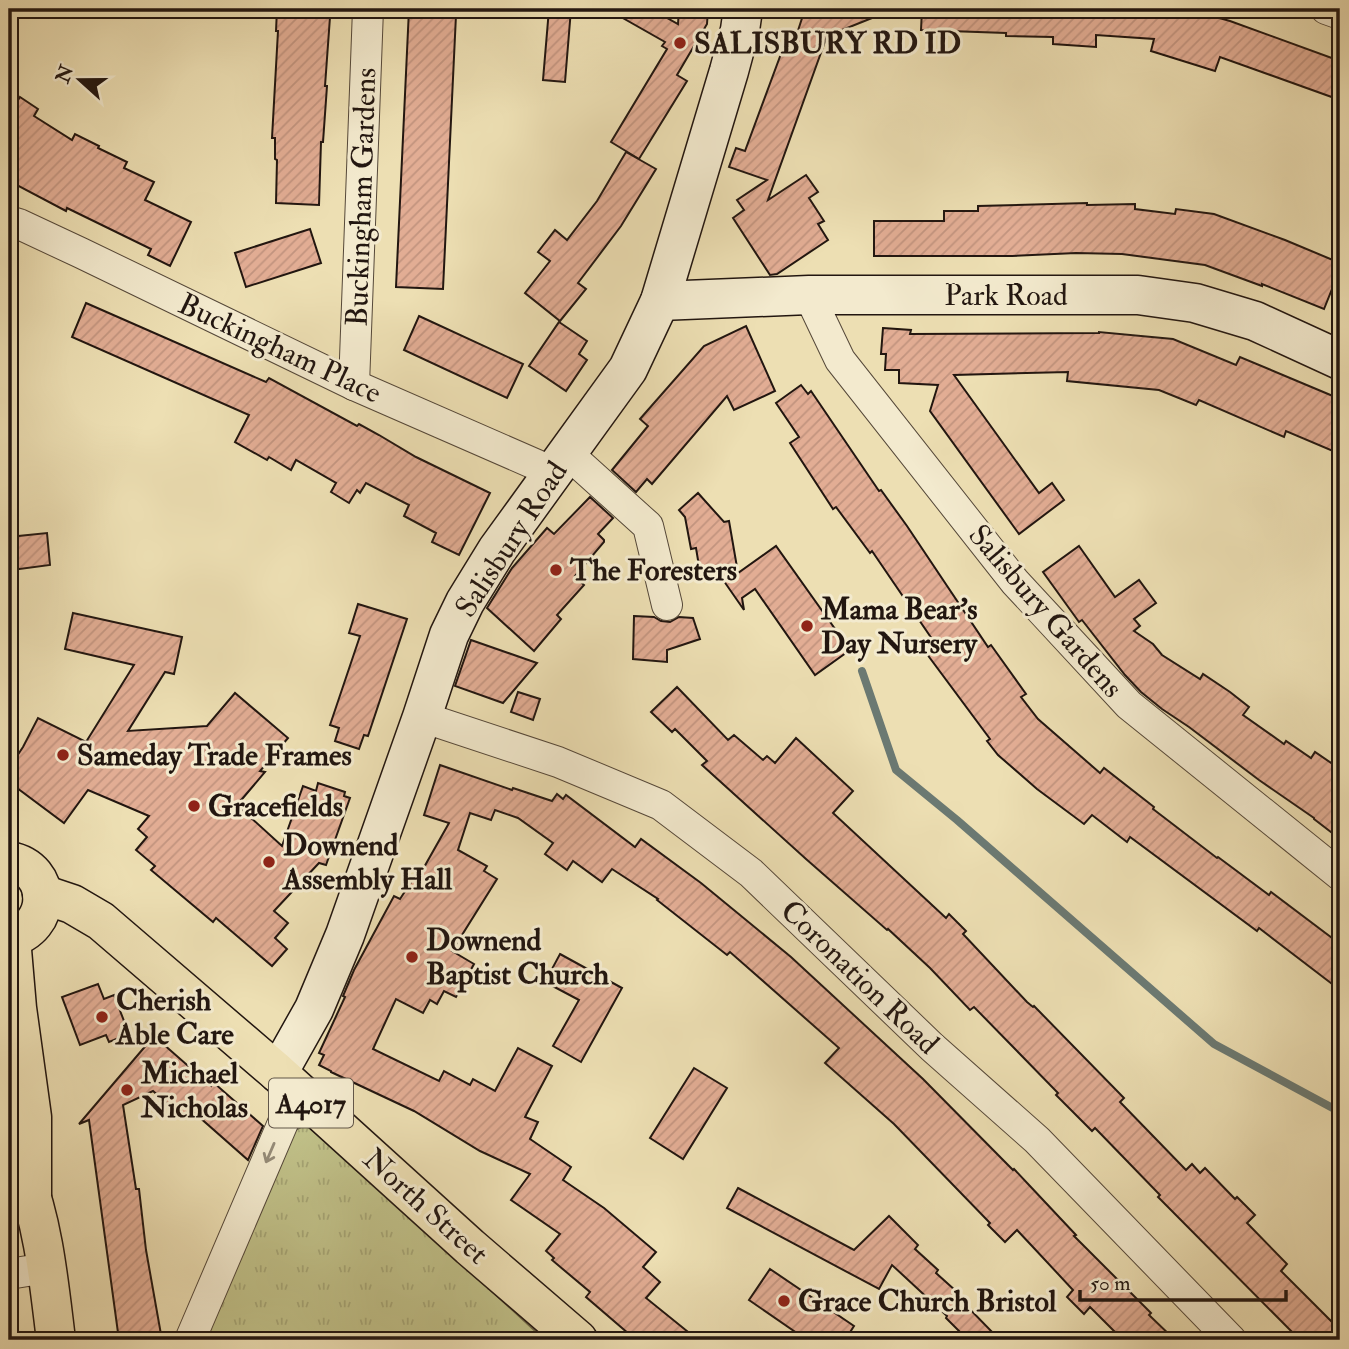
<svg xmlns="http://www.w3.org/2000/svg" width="1349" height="1349" viewBox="0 0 1349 1349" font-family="'IM FELL Double Pica',serif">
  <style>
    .park { fill: url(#park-tufts); stroke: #716b4c; stroke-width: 2 }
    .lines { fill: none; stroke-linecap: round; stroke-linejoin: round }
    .stream { stroke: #6b7972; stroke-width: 8 }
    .building { fill: url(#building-hatch); stroke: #221610; stroke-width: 2 }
    .street-casing { stroke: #554839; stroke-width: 32 }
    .secondary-casing { stroke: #221610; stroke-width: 41 }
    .primary-casing { stroke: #221610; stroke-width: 41 }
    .street { stroke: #f3eace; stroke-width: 30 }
    .secondary { stroke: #f3eace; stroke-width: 38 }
    .primary { stroke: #eddfb3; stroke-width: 38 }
    .oneway { stroke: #958b78 }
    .poi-dot { fill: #8f2418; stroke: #f3eace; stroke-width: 2.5 }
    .labels { text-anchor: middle; stroke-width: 6; stroke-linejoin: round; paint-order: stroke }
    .shield { fill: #f3eace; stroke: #615649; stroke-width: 2 }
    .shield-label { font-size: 28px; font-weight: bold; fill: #221610 }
    .poi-label { font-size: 30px; font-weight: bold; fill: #221610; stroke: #f3eace; text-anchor: start }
    .street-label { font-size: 30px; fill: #221610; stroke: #f3eace }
  </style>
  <defs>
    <pattern id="park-tufts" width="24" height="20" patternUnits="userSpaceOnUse" patternTransform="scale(1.75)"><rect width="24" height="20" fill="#c0c088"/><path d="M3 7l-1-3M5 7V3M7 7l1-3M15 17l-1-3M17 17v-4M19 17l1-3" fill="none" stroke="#a5a474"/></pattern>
    <pattern id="building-hatch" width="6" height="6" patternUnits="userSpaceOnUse" patternTransform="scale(1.75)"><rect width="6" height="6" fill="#e2ad94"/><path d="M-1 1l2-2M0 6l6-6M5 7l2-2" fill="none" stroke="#c2947f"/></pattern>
  </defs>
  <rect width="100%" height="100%" fill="#eddfb3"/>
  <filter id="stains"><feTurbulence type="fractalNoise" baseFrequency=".00286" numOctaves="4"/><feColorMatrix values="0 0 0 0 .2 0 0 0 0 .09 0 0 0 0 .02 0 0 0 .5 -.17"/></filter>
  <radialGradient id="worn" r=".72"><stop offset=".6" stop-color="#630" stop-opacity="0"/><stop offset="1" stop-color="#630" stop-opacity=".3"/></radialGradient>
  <polygon class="park" points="309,1123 545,1340 200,1340 289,1133"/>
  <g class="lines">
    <polyline class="stream" points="862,671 896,770 957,820 1214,1044 1340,1112"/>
  </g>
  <g class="building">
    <polygon points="277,9 327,9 327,17 330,17 325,86 327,86 323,142 321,142 319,205 276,203 277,160 275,159 275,138 272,138 278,31 276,31"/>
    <polygon points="409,9 446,9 446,14 456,15 443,289 396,287"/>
    <polygon points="549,9 571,9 565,82 543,80"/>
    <polygon points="607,9 651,9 678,24 679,9 708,9 707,24 677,75 687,81 639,159 611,142 667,49 662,46 665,42"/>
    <polygon points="805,9 892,10 827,36 768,200 806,175 818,192 809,198 824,221 818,224 828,240 777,274 770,275 733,218 744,210 737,200 767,180 729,167 736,148 745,151 785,43 793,46"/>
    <polygon points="922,9 1187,9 1230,21 1340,61 1340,100 1220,57 1215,71 1151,51 1154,39 1096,35 1096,47 1053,44 1053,37 1006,36 1006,33 921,30"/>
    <polygon points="20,97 38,109 34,116 72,140 75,134 99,146 98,148 127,162 124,168 154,182 145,200 191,222 170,266 148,255 151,249 67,208 66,211 9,181 9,114"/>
    <polygon points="626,152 656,169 621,226 578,283 586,289 560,321 525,293 550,261 538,252 555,230 567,240 597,201"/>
    <polygon points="1087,203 1087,205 1135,204 1135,209 1175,214 1176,209 1214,214 1285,240 1340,263 1340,269 1324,309 1262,284 1262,286 1205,265 1122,254 1076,253 1012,256 874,256 874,221 944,221 944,211 978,211 978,206"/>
    <polygon points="310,229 321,263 246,287 235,253"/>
    <polygon points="86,303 266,382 269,378 357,426 359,424 379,435 416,457 490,493 459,555 432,542 436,533 404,516 409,505 366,483 360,493 357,490 349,503 331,492 336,483 296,460 291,470 269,457 267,460 235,442 249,415 72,337"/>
    <polygon points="419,316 523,364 507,398 404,350"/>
    <polygon points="559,322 587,341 579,354 587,360 566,391 529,366"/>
    <polygon points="746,326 775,391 734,410 727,396 652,484 647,479 636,492 612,470 648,426 640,419 704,346"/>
    <polygon points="883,328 911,330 910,334 1099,333 1099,332 1173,339 1236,365 1240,357 1340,399 1340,454 1286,431 1284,437 1199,400 1196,405 1159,390 1067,381 1068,372 954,375 1039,493 1052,483 1064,500 1019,534 930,411 938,385 899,383 899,370 885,370 886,354 881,354"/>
    <polygon points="801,385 808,394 811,391 879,491 881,490 907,526 988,647 991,645 1026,694 1021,697 1038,719 1100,773 1104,768 1154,807 1153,809 1217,858 1218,857 1269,895 1271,892 1340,944 1340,990 1259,928 1257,931 1130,837 1127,842 1092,815 1084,824 1037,789 998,755 987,741 990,739 921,646 932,639 872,551 870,553 836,507 833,509 790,443 799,437 776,403"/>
    <polygon points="698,493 724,522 729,521 738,573 776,546 850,650 815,675 755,589 742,598 744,610 719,574 701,578 696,548 691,549 685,517 679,510"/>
    <polygon points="590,497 613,518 598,534 604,540 604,542 575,576 584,585 557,615 561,619 534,651 487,608 512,568 547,528 554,534"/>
    <polygon points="47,533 50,565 12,570 9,569 9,537"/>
    <polygon points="1079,546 1115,597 1139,580 1156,603 1134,619 1140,626 1134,631 1153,644 1162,655 1200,679 1203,674 1230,692 1249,707 1243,715 1284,744 1286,741 1311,758 1315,752 1340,769 1340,839 1314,819 1314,818 1259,780 1189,727 1162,709 1141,692 1125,675 1082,620 1079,622 1043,572"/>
    <polygon points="358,604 407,619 368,736 364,735 359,749 335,741 339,728 330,725 360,636 349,633"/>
    <polygon points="73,613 182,637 174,674 165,672 128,731 207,726 235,693 288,738 260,771 265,772 237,805 282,846 303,786 316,791 318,783 345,792 344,796 350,798 326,865 319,863 274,911 288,923 275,938 287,949 272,966 216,918 213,922 151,870 155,866 136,850 147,837 138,829 149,816 88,790 64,823 9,782 9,768 23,747 38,718 86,742 134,665 65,649"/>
    <polygon points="634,616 654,617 661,621 670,622 679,617 693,618 700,639 667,650 667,662 633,659"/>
    <polygon points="471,640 537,663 503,703 455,686"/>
    <polygon points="677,687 728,740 734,735 763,760 767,756 775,763 796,738 853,791 833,813 946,918 949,914 966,931 963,934 1027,1002 1033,1007 1034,1006 1124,1098 1120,1102 1186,1170 1192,1164 1200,1173 1205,1168 1235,1199 1237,1197 1255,1215 1247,1223 1287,1264 1281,1271 1340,1330 1340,1340 1300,1340 1158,1197 1160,1195 1095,1128 1092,1131 1056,1095 1058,1093 974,1007 970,1010 930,968 888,929 887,930 806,859 702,765 707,761 675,729 672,732 651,712"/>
    <polygon points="518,692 540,699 533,720 511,712"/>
    <polygon points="440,765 512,790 513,788 552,801 557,794 563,799 566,795 635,847 641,839 701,883 791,957 923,1079 1013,1170 1014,1169 1029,1185 1076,1235 1074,1236 1151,1313 1149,1315 1175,1340 1123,1340 1090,1307 1084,1314 1067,1297 1073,1290 1032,1246 1017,1230 1005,1242 988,1225 990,1223 894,1124 825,1063 839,1048 730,952 727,955 657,900 658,899 612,869 602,882 573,861 567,870 545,854 553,843 518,818 495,810 491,820 470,813 458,850 487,866 484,871 497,879 452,951 474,964 456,997 444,991 437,1004 430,1000 423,1013 396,999 373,1049 439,1081 444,1071 470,1085 473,1079 495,1091 518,1048 552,1066 525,1117 538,1122 530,1139 571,1167 563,1180 604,1208 656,1252 643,1267 660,1282 646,1298 698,1340 636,1340 586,1297 590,1292 552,1260 554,1258 546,1251 560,1234 511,1200 530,1174 480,1151 414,1111 331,1072 331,1071 319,1065 324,1055 319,1053 345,997 343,996 354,970 394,896 400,899 421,867 423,869 449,823 424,815"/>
    <polygon points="560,954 622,988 581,1062 553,1046 579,1000 545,982"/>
    <polygon points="98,984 104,999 114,995 129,1034 109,1042 106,1035 80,1045 62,997"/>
    <polygon points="154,1036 211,1086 213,1082 263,1126 248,1160 190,1109 183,1117 153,1091 123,1105 136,1189 139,1189 146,1250 162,1340 119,1340 89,1120 79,1124"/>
    <polygon points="694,1068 727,1088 683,1159 650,1138"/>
    <polygon points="738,1188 854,1250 889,1216 918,1245 915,1249 938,1270 936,1273 956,1291 954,1293 999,1339 973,1340 972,1339 968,1340 946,1318 947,1316 892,1265 879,1289 727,1208"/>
    <polygon points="770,1269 854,1326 845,1340 807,1340 749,1300"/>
  </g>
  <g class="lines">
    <g class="street-casing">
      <g id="street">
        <polyline points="1326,9 1340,14"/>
        <polyline points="9,221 19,224 81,253 354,385 553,472"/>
        <polyline points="809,295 840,360 1015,582 1129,705 1340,875"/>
        <polyline points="354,385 368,9"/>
        <polyline points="567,453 648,526 667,605"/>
        <polyline points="422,717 558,762 661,805 751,873 932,1047 1037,1140 1231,1340"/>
        <polyline points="9,1274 46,1268"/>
        <polyline points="190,1340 297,1090"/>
      </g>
    </g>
    <g class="secondary-casing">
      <g id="secondary">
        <polyline points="660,301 809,295 1138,295 1195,303 1255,321 1340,360"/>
        <polyline points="278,1073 314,1009 345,935 422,717 449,635 465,602 497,550 628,369 660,301 729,71 740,30 743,9"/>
      </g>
    </g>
    <g class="primary-casing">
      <g id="primary">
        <path d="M9,861C54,869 53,928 9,938"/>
        <polyline points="42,894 72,904 101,921 278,1073 470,1247 578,1340"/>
        <polyline points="11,938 17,1008 32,1117 32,1196"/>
        <path d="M23,1172C44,1225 49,1284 56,1340"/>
      </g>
    </g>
    <use href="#street" class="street"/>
    <use href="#secondary" class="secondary"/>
    <use href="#primary" class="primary"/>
  </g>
  <defs><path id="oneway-shaft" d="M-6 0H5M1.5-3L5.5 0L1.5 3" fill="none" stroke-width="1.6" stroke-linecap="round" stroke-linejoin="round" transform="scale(1.75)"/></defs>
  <use class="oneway" href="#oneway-shaft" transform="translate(270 1153) rotate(113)"/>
  <g class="poi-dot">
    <circle cx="680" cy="43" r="7"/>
    <circle cx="556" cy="570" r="7"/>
    <circle cx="807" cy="626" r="7"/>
    <circle cx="63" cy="755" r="7"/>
    <circle cx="194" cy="806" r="7"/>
    <circle cx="269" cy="862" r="7"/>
    <circle cx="412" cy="957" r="7"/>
    <circle cx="102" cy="1017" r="7"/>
    <circle cx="127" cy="1090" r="7"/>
    <circle cx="784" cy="1301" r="7"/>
  </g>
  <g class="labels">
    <rect class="shield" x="269" y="1078.5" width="84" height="49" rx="5"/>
    <g class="shield-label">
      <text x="311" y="1113">A4017</text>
    </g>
    <g class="poi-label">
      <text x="694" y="53">SALISBURY RD ID</text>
      <text x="570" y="580">The Foresters</text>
      <text x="821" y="619">Mama Bear's<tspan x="821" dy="34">Day Nursery</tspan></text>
      <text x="77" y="765">Sameday Trade Frames</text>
      <text x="208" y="816">Gracefields</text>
      <text x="283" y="855">Downend<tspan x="283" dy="34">Assembly Hall</tspan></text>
      <text x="426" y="950">Downend<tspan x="426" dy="34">Baptist Church</tspan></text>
      <text x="116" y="1010">Cherish<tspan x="116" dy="34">Able Care</tspan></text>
      <text x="141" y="1083">Michael<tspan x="141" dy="34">Nicholas</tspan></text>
      <text x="798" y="1311">Grace Church Bristol</text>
    </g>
    <g class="street-label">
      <text transform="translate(361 197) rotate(-88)" y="10">Buckingham Gardens</text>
      <text x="1006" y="305">Park Road</text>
      <text transform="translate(280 348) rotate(25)" y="10">Buckingham Place</text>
      <text transform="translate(511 539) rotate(-57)" y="10">Salisbury Road</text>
      <text transform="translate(1046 611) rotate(49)" y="10">Salisbury Gardens</text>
      <text transform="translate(860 977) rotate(44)" y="10">Coronation Road</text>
      <text transform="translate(426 1206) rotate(42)" y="10">North Street</text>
    </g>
  </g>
  <rect width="1349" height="1349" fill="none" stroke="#eddfb3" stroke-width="35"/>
  <rect x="10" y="10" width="1328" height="1328" fill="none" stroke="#221610" stroke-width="3.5"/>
  <rect x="18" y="18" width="1314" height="1314" fill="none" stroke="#221610" stroke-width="2"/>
  <g transform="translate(80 80) rotate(291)" stroke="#f3eace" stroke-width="5" paint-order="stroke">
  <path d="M0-5L12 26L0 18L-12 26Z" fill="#221610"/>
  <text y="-10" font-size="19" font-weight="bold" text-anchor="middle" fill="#221610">N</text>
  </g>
  <path d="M1080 1290v10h206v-10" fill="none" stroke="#221610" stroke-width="3.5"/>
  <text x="1090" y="1290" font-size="21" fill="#221610" stroke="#f3eace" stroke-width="5" paint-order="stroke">50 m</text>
  <rect width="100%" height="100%" filter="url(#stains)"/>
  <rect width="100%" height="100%" fill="url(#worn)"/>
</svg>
